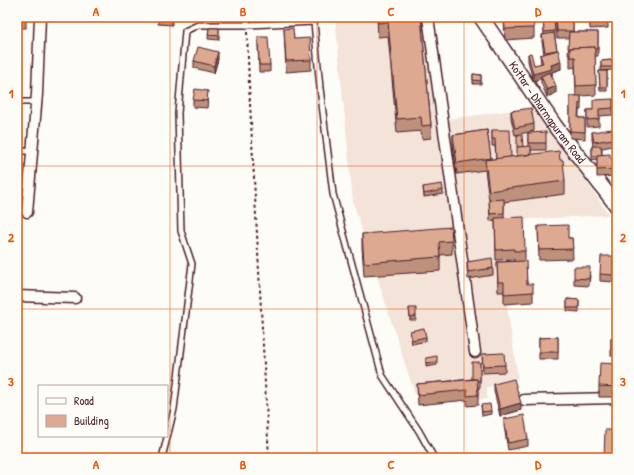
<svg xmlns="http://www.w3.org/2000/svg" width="634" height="475" viewBox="0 0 634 475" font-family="'Patrick Hand',sans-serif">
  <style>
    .built { fill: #f3e3d8 }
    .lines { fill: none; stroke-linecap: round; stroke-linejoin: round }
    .service-casing { stroke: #4a1f2b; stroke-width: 8 }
    .minor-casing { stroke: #4a1f2b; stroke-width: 13 }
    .secondary-casing { stroke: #4a1f2b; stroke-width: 17 }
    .path { stroke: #4a1f2b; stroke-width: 2; stroke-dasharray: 3 3; stroke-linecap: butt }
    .service { stroke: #fdfcf7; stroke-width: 5 }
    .minor { stroke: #fdfcf7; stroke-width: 10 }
    .secondary { stroke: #fdfcf7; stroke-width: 14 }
    .wall { fill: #be917d; stroke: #4a1f2b }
    .shaded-wall { fill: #9b7666; stroke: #4a1f2b }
    .building { fill: #dda991; stroke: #4a1f2b }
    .grid { fill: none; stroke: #e8590c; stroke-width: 1; stroke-opacity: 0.55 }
    .labels { text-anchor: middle; stroke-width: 3; stroke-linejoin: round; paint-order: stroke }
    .street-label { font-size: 12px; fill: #4a1f2b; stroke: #fdfcf7 }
    .neatline { fill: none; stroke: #e8590c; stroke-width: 1.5 }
    .grid-label { font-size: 13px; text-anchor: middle; font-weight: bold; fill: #e8590c }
  </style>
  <rect width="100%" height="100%" fill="#fdfcf7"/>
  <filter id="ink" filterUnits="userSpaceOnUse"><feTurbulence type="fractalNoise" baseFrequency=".025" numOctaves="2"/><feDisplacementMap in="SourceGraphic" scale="8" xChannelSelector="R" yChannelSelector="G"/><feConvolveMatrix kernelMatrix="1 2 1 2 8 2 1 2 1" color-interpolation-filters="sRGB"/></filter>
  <g filter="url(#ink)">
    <polygon class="built" points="335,17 434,17 449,119 536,107 609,215 513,220 522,298 506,300 518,378 487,387 487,399 418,404 353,202"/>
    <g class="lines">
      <g class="service-casing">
        <g id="service">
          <polyline points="247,17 247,25"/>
          <polyline points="17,102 36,102"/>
          <polyline points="17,151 32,151"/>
          <polyline points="162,458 174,409 192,264 181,231 178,113 185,31 198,25 247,25 314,22 320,88 333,194 382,375 419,431 434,458"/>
        </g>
      </g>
      <g class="minor-casing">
        <g id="minor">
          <polyline points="428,17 475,352"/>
          <polyline points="27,212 37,94 40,17"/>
          <polyline points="17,296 75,298"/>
          <polyline points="524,400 617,398"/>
        </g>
      </g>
      <g class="secondary-casing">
        <g id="secondary">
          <path id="s1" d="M481,17L555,126L617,206"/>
        </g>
      </g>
      <polyline class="path" points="247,32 249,85 269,458"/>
      <use href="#service" class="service"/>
      <use href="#minor" class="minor"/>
      <use href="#secondary" class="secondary"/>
    </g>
    <g class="wall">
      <rect x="17" y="17" width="9" height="11"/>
      <polygon points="158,17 172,17 172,25 158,24"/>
      <polygon points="377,17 421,17 431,125 431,138 422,139 421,131 397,133 388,36 378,37"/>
      <polygon points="493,17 573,17 573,32 598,32 598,56 595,56 596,95 581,96 581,110 579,110 579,118 585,118 585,139 570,138 570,96 576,96 575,67 570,68 570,55 568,55 569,38 557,38 556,19 555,19 555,38 557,50 561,69 552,72 552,76 556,93 547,97 541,83 541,79 533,81 528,61 528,54 534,65 541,64 540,55 544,54 542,42 542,35 544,34 543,19 534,19 534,38 505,40 504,20 494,21"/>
      <polygon points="589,17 608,17 608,28 590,29"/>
      <polygon points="209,28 219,28 219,40 208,39"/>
      <polygon points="284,29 294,39 311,60 311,70 286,72"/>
      <polygon points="258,44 270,65 270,72 259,72"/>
      <polygon points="218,59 214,73 194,68 194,61"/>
      <polygon points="612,60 613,70 601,71 601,61"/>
      <polygon points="599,71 607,71 607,91 600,91"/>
      <polygon points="473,74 481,75 481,84 473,84"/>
      <polygon points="208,98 207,108 193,107 193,100"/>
      <polygon points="613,99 613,115 599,116 599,126 587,127 587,110 593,110"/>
      <polygon points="511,111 534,124 534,131 515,135 511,118"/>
      <polygon points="487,130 491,159 496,159 495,146 492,146 492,130 511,157 517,156 523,147 528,147 528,133 546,143 546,150 531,150 531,154 560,160 565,181 565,194 504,202 504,217 525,251 525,261 527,284 533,292 533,302 504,304 504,292 498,292 497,262 514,261 514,259 496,260 495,220 490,221 489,200 485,170 457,174 453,145 453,135"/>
      <polygon points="592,132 613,139 613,146 602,148 602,155 610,158 617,158 617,176 597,177 597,159 592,160 592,146 593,146 592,139"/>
      <polygon points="423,187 443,190 443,194 424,197"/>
      <polygon points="538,226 568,238 572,238 573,259 539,260"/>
      <polygon points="362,234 452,241 452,254 440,255 440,271 364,276 362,247"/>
      <polygon points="467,262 493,268 493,275 468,279 467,269"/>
      <polygon points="613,263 613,282 600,281 600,274"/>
      <polygon points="617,268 617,282 615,280 615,270"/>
      <polygon points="590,275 589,286 574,285 574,278"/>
      <polygon points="567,299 579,300 579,312 567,311"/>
      <polygon points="409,308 416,316 416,320 410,320"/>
      <polygon points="410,331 426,337 426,341 412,344 410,334"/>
      <polygon points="558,337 558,359 539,359 539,338"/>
      <rect x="611" y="339" width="6" height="17"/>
      <polygon points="482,354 505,365 505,372 483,373"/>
      <polygon points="426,358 437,362 437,365 426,367"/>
      <polygon points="480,362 480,388 478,388 478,405 467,406 467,400 418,405 417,384 472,379"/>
      <polygon points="617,364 617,397 599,397 599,386"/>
      <polygon points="494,384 521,410 500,416 494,391"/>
      <polygon points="481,405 491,411 491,414 482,416"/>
      <polygon points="504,419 528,439 528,446 508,450 504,426"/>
    </g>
    <g class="shaded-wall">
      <polygon points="218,52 218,59 214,73 214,66"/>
      <polygon points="561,62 561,69 552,72 552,76 542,79 541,76 541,79 533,81 533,74 551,65"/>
      <polygon points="556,86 556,93 547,97 547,90"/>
      <polygon points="521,403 521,410 500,416 500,409"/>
    </g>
    <g class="building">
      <rect x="17" y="17" width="9" height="1"/>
      <polygon points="378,17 421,17 431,125 422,126 421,117 397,119 388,22 378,23"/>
      <polygon points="504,17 533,17 534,28 505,29"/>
      <polygon points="554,17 555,31 544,32 543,18"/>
      <polygon points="556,17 573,17 573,31 557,31"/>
      <polygon points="590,17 608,17 608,21 590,22"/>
      <polygon points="209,28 219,28 219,36 208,35"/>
      <polygon points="293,28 294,39 310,38 311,60 286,61 284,29"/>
      <polygon points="569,32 598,32 598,49 595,49 595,47 568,48"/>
      <polygon points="554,33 557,50 545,52 542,35"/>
      <polygon points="258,37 268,37 270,65 259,65"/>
      <polygon points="198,47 218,52 214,66 194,61"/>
      <polygon points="595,47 596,85 576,86 575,57 570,57 570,48"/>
      <polygon points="558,50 561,62 551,65 552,69 533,74 528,54 531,53 534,65 543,63 540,55"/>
      <polygon points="612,60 613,67 601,67 601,61"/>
      <polygon points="599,71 607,71 607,87 600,87"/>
      <polygon points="550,72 556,86 547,90 541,76"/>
      <polygon points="473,74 481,75 481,81 473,80"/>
      <polygon points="195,89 208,91 207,101 193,100"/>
      <polygon points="570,96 581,96 581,103 579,103 578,118 585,118 585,132 570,131"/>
      <polygon points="613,99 613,108 599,109 599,119 587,120 587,110 593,110 593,100"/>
      <polygon points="531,108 534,124 515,128 511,111"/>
      <polygon points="612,129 613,139 594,142 592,132"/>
      <polygon points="487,130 491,158 457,163 453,135"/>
      <polygon points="492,130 510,130 511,157 496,159 495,139 492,139"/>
      <polygon points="546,132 546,143 528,143 528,133"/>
      <polygon points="517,135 522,135 523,147 517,147"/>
      <polygon points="531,146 531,154 517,156 517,147"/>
      <polygon points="592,146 601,146 602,155 597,155 597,156 592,156"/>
      <polygon points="559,151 560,160 563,160 565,181 489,191 485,160"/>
      <polygon points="610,154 610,158 617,158 617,169 597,170 597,155"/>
      <polygon points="442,184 443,190 424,194 423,187"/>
      <polygon points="504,199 504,213 490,214 489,200"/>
      <polygon points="524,217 525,251 514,251 514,249 496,250 495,218"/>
      <polygon points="568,225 568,238 572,238 573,249 539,250 538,226"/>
      <polygon points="451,227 452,241 439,242 440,257 364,263 362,234"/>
      <polygon points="601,256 613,256 613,275 600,274"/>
      <polygon points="492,258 493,268 468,272 467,262"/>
      <polygon points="526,261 527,284 533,284 533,292 504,294 504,282 498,282 497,262"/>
      <polygon points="574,267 590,267 589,279 574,278"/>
      <polygon points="567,299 579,300 579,308 567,308"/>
      <polygon points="409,308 416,308 416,316 410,317"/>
      <polygon points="424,328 426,337 412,340 410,331"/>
      <polygon points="558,337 558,352 539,352 539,338"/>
      <rect x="611" y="339" width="6" height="10"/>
      <polygon points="504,353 505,365 483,366 482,354"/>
      <polygon points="437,356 437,362 426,363 426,358"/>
      <polygon points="472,362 480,362 480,381 477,381 477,379 472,379"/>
      <polygon points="600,363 617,364 617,387 599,386"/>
      <polygon points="477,379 478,395 467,396 467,390 418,395 417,384"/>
      <polygon points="514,379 521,403 500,409 494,384"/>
      <polygon points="490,404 491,411 482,412 481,405"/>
      <polygon points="524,415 528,439 508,443 504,419"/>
      <polygon points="605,430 617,430 617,458 604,458"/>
    </g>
  </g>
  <path class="grid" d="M170,17V458M317,17V458M464,17V458M17,166H617M17,309H617"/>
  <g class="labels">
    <g class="street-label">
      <text dy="4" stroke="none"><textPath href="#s1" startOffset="116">Kottar - Dharmapuram Road</textPath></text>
    </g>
  </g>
  <rect width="634" height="475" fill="none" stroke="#fdfcf7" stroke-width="44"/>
  <rect x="38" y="385" width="130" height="52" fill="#fdfcf7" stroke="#b5a4a5"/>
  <rect x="46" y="398" width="20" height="6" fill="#fdfcf7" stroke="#b5a4a5"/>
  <text x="74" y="405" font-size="12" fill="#4a1f2b">Road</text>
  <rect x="46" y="415" width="20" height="12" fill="#dda991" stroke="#b5a4a5"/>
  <text x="74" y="425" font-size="12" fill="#4a1f2b">Building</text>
  <rect x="22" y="22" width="590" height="431" class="neatline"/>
  <g class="grid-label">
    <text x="96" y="16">A</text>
    <text x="243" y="16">B</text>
    <text x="391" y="16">C</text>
    <text x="538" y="16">D</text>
    <text x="11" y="98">1</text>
    <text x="623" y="98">1</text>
    <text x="11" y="242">2</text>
    <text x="623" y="242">2</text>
    <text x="11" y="386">3</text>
    <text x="623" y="386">3</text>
    <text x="96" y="469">A</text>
    <text x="243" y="469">B</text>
    <text x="391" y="469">C</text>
    <text x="538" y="469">D</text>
  </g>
</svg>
